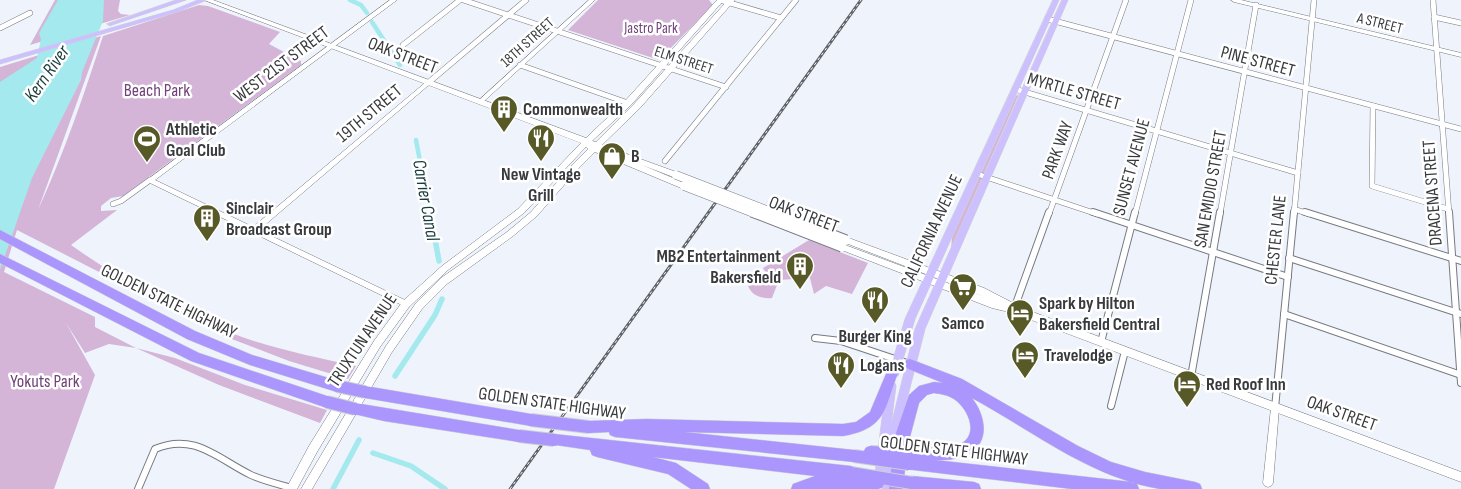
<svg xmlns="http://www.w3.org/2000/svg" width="1461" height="489" viewBox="0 0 1461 489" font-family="'Sofia Sans Condensed',sans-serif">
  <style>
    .green { fill: #d4b5d8 }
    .water { fill: #a3e9ee }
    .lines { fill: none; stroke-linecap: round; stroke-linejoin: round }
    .canal-far1 { stroke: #a3e9ee; stroke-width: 4.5 }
    .canal { stroke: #a3e9ee; stroke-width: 5.5 }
    .minor-far1-casing { stroke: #767a82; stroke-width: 6 }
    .minor-casing { stroke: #767a82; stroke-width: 8 }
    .tertiary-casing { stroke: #767a82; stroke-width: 1 }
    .secondary-casing { stroke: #767a82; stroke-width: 1 }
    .primary-casing { stroke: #cfd0d1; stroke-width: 1 }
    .motorway-casing { stroke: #cfd0d1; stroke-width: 1 }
    .minor-far1 { stroke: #fff; stroke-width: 5 }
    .minor { stroke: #fff; stroke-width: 6 }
    .tertiary { fill: #fff; fill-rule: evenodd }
    .secondary { fill: #fff; fill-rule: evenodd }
    .primary { fill: #cdc0fe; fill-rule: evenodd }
    .motorway { fill: #ab96fd; fill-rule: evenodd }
    .rail-casing { stroke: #5e6166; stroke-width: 3 }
    .rail { stroke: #fff; stroke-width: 1; stroke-dasharray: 3; stroke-linecap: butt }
    .secondary-bridge-far1-casing { stroke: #767a82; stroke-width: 9; stroke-linecap: butt }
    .secondary-bridge-casing { stroke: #767a82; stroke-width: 11; stroke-linecap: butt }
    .motorway-bridge-casing { stroke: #cfd0d1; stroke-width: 14; stroke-linecap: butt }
    .secondary-bridge-far1 { stroke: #fff; stroke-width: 8 }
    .secondary-bridge { stroke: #fff; stroke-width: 9 }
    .motorway-bridge { stroke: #ab96fd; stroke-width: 12 }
    .labels { text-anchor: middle; stroke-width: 5; stroke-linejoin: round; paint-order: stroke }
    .far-street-label { font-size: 15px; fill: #383a3e; stroke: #fff }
    .far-park-label { font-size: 15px; fill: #714379; stroke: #fff }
    .street-label { font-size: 18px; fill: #383a3e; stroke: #fff }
    .park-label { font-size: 18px; fill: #714379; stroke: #fff }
    .poi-label { font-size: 18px; font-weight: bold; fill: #383a3e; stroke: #fff; text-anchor: start }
    .water-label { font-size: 19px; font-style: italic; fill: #183b3d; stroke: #fff }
  </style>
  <rect width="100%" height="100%" fill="#eff4fc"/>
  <g class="green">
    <polygon points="55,0 120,0 118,11 121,14 130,15 30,45"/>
    <polygon points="598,0 709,0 713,5 659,60 568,30"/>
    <path d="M199,5L208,6L280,32L269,44L301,61V65L123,196L111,198L101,206V211L117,210L71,245C122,281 176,311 234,334C273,349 315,357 356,366L348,379L289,361L224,336L17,230L4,272L95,317V327L136,348L175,358L245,385L327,410L320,423L219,385L136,348L109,344L85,353L66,323L95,375L54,489H0V67L101,36L38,210C64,153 84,95 103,36Z"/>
    <polygon points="1019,94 951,249 952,237 1016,96"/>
    <path d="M809,240L868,263L852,294L826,286L814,294L810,278L779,280L772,298C762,299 752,296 748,286C756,284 758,275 766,273L763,268Z"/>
  </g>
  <polygon class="water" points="58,0 104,0 103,21 82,72 81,80 32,178 0,270 0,82 37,58 41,39 39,33"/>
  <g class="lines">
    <g class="canal-far1">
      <polyline points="350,0 361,5 367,13"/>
      <polyline points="372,22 400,65"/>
      <polyline points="416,140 430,214"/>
    </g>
    <g class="canal">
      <polyline points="430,212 439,261"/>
      <polyline points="395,376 435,315 442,299"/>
      <polyline points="373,453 411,466 445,489"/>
      <polyline points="333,489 359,440"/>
    </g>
    <g class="minor-far1-casing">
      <g id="minor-far1">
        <polyline points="463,0 726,87"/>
        <polyline points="720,0 781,18"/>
        <polyline points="1433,0 1449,214"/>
        <polyline points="1434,17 1461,23"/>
        <polyline points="1047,19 1461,129"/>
        <polyline points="0,28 30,13"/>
        <polyline points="403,45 460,0"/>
        <polyline points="520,65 628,103"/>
        <polyline points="428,83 526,0"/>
        <polyline points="1015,89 1298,173"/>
        <polyline points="1373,106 1372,186 1448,209"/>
        <polyline points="665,161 796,0"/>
        <polyline points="977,174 1097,214"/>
        <polyline points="113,204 121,201 150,180"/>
        <polyline points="1294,209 1309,214"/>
        <polyline points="1049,214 1126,0"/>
        <polyline points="1135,214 1191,0"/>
        <polyline points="1220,214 1256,5"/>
        <polyline points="1294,214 1314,0"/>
      </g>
    </g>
    <g class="minor-casing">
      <g id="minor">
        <polyline points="1093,212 1288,277"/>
        <polyline points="1305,212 1461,261"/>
        <polyline points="1449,212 1461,383"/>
        <polyline points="1289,258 1461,314"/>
        <polyline points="1014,309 1049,212"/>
        <polyline points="1284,314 1461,375"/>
        <polyline points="815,338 841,341 910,364"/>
        <polyline points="1101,342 1135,212"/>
        <polyline points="1191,377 1220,212"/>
        <polyline points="1111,406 1125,351"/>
        <polyline points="1275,408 1294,212"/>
        <path d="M138,489L155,449C194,432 218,459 251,475C264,481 278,484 292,488"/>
      </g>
    </g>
    <g class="tertiary-casing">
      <g id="tertiary">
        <polygon points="390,0 397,0 155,180 253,227 426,82 430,82 430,84 259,230 409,302 410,304 409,306 406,307 148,182 147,180"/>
        <polygon points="589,0 595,0 482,103 478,103 478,101"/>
        <polygon points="1231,0 1241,0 1461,53 1461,57 1234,2"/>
        <polygon points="1275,404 1278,405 1279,408 1273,483 1271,486 1268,487 1265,486 1263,483 1271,408 1272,405"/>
      </g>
    </g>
    <g class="secondary-casing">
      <g id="secondary">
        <polygon points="204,0 213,0 586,138 625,101 717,0 724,0 631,105 592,141 596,142 634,104 728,0 735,0 640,108 602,145 679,173 680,175 676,178 642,165 687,184 688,186 687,188 681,188 595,152 579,168 537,216 513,236 447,284 422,309 392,352 312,489 301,489 386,346 416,303 441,278 507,232 531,212 573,164 588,149 586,147 581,152 524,213 448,270 409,307 380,347 317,452 297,489 286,489 309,446 374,341 403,301 442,266 518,209 581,143"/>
        <polygon points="846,237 984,288 1013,303 1014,305 1461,472 1461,482 1013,313 992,308 839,249 838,247 839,245 845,245 985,297 843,242 842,240 843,238"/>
      </g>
    </g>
    <g class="primary-casing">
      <g id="primary">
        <polygon points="176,0 186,0 112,25 110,26 107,24"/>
        <polygon points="198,0 207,0 177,12 0,64 0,60 173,10"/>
        <polygon points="1053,0 1059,0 915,319 899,373 898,376 894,377 890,376 889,373 905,319"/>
        <polygon points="1062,0 1068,0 925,329 903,415 892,489 882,489 882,486 879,487 875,486 874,482 886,386 887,383 891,382 895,383 896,386 891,425 915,329"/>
      </g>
    </g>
    <g class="motorway-casing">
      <g id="motorway">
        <polygon points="0,230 195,331 252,355 342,382 343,386 342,390 337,392 250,365 187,339 0,239"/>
        <polygon points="0,254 199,353 327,396 332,398 334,402 332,406 327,408 191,361 0,263"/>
        <path d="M910,359L962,379L1078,446L1111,462L1145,472L1195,482L1200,484L1202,489C1188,489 1174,489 1160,489C1089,477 1033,431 972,398C986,416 991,444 966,455C956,460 945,460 935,460L1132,482L1137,484L1139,489H1072L905,469L903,489H889L895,436L909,395L919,386L934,382L943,383L906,368L904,364L906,360ZM934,393C941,394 948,395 954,399C970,410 981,439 955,446L907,448L919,403L927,395Z"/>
        <path d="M895,361L899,362L901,366C884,403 891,428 843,436L684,432L854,450L859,451L861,456L859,461L854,462L615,437L610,435L609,432L589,433L584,431L582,427L584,423L589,421L647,419L843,424L856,422L870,412L891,362Z"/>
        <polygon points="365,386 531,414 536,416 538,420 536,424 531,426 365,398 360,396 359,392 360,388"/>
        <polygon points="355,403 519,430 524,432 526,436 524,440 519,442 384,421 350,413 348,409 350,405"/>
        <polygon points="554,434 851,466 856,468 858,473 856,478 859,483 857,488 854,489 791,489 793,484 815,476 653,457 676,463 708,484 710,489 691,489 668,474 597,457 592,455 590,450 549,444 547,440 549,436"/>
        <polygon points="912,476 974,482 979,484 981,489 910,489 907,488 905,483 907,478"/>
      </g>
    </g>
    <use href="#minor-far1" class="minor-far1"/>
    <use href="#minor" class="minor"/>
    <use href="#tertiary" class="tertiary"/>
    <use href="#secondary" class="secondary"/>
    <use href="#primary" class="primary"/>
    <use href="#motorway" class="motorway"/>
    <g class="rail-casing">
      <polyline id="rail" points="510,489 861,0"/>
    </g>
    <use href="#rail" class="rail"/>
    <g class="secondary-bridge-far1-casing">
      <g id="secondary-bridge-far1">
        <polyline points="676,175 777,214"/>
        <polyline points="684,186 756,214"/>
      </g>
    </g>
    <g class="secondary-bridge-casing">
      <g id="secondary-bridge">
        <polyline points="752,212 842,247"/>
        <polyline points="774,212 846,240"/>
      </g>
    </g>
    <g class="motorway-bridge-casing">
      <g id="motorway-bridge">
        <polyline points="337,386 365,392"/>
        <polyline points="327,402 355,409"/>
        <polyline points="531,420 589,427"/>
        <polyline points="519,436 554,440"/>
        <polyline points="870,452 908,454"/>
        <polyline points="854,456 909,464"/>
        <polyline points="851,473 912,483"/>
        <polyline points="852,483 878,483"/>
      </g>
    </g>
    <use href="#secondary-bridge-far1" class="secondary-bridge-far1"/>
    <use href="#secondary-bridge" class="secondary-bridge"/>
    <use href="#motorway-bridge" class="motorway-bridge"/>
  </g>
  <defs>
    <g id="building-pin" transform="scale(1.4375)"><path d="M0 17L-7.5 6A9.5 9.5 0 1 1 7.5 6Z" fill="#575927" stroke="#fff"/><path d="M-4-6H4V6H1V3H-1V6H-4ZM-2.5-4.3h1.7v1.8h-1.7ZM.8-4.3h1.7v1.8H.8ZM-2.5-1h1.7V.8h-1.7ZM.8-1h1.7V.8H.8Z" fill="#fff"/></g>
    <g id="restaurant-pin" transform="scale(1.4375)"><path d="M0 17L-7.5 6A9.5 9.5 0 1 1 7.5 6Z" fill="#575927" stroke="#fff"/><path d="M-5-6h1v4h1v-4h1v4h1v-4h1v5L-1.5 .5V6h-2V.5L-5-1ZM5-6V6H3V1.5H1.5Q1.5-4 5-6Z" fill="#fff"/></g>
    <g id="stadium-pin" transform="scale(1.4375)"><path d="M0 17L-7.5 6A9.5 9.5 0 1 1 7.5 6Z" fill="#575927" stroke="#fff"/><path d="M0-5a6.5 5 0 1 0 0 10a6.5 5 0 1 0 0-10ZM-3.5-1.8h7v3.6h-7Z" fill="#fff"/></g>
    <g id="shop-pin" transform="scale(1.4375)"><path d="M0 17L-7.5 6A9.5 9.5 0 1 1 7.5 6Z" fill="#575927" stroke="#fff"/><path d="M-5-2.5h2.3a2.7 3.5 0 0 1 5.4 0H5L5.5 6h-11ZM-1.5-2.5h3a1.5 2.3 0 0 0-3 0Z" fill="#fff"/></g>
    <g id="supermarket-pin" transform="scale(1.4375)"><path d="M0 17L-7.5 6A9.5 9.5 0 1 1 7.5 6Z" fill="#575927" stroke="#fff"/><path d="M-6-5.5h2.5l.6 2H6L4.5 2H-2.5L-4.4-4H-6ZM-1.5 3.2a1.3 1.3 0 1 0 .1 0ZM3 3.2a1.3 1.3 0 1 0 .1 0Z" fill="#fff"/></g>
    <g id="hotel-pin" transform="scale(1.4375)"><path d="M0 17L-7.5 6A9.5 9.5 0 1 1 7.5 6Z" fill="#575927" stroke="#fff"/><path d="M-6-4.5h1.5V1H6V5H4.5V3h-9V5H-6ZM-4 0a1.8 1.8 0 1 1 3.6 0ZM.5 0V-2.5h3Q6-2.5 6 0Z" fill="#fff"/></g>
  </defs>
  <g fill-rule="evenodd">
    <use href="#building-pin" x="504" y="109"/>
    <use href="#restaurant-pin" x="541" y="138"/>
    <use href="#stadium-pin" x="147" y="139"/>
    <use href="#shop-pin" x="612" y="156"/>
    <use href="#building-pin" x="207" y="218"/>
    <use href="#building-pin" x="800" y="266"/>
    <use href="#supermarket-pin" x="963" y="287"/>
    <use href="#restaurant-pin" x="875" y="300"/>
    <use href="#hotel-pin" x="1020" y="313"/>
    <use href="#hotel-pin" x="1025" y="355"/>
    <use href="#restaurant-pin" x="841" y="365"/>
    <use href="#hotel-pin" x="1187" y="384"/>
  </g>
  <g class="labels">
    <g class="far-street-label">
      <text transform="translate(1380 23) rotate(14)" y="5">A STREET</text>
      <text transform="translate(527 42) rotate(-42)" y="5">18TH STREET</text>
      <text transform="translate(684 60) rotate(18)" y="5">ELM STREET</text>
    </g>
    <g class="far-park-label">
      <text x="651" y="33">Jastro Park</text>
    </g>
    <g class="street-label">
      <text transform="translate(403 55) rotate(21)" y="6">OAK STREET</text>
      <text transform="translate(1258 61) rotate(15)" y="6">PINE STREET</text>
      <text transform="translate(281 64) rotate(-37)" y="6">WEST 21ST STREET</text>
      <text transform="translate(1074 91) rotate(16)" y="6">MYRTLE STREET</text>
      <text transform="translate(369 113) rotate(-40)" y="6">19TH STREET</text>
      <text transform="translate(1057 150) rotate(-70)" y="6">PARK WAY</text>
      <text transform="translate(1131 167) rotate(-75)" y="6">SUNSET AVENUE</text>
      <text transform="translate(1210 189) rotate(-80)" y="6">SAN EMIDIO STREET</text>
      <text transform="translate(1432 193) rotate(-94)" y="6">DRACENA STREET</text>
      <text transform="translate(804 214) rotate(21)" y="6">OAK STREET</text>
      <text transform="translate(931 231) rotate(-65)" y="6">CALIFORNIA AVENUE</text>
      <text transform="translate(1275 240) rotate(-84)" y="6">CHESTER LANE</text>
      <text transform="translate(169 301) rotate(26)" y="6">GOLDEN STATE HIGHWAY</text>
      <text transform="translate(362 340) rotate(-56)" y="6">TRUXTUN AVENUE</text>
      <text transform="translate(552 403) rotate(8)" y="6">GOLDEN STATE HIGHWAY</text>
      <text transform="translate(1342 413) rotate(20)" y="6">OAK STREET</text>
      <text transform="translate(954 450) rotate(7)" y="6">GOLDEN STATE HIGHWAY</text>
    </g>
    <g class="park-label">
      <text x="157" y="96">Beach Park</text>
      <text x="45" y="387">Yokuts Park</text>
    </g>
    <g class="poi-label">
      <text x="523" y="115">Commonwealth</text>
      <text x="166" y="135">Athletic<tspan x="166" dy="21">Goal Club</tspan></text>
      <text x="631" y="162">B</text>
      <text x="541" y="180" text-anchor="middle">New Vintage<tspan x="541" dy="21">Grill</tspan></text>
      <text x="226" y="214">Sinclair<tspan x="226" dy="21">Broadcast Group</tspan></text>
      <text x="781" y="262" text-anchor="end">MB2 Entertainment<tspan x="781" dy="21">Bakersfield</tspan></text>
      <text x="1039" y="309">Spark by Hilton<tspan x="1039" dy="21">Bakersfield Central</tspan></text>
      <text x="963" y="329" text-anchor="middle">Samco</text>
      <text x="875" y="342" text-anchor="middle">Burger King</text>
      <text x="1044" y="361">Travelodge</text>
      <text x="860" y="371">Logans</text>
      <text x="1206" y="390">Red Roof Inn</text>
    </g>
    <g class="water-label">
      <text transform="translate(46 73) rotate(-55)" y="7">Kern River</text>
      <text transform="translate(427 200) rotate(80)" y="7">Carrier Canal</text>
    </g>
  </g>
</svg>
